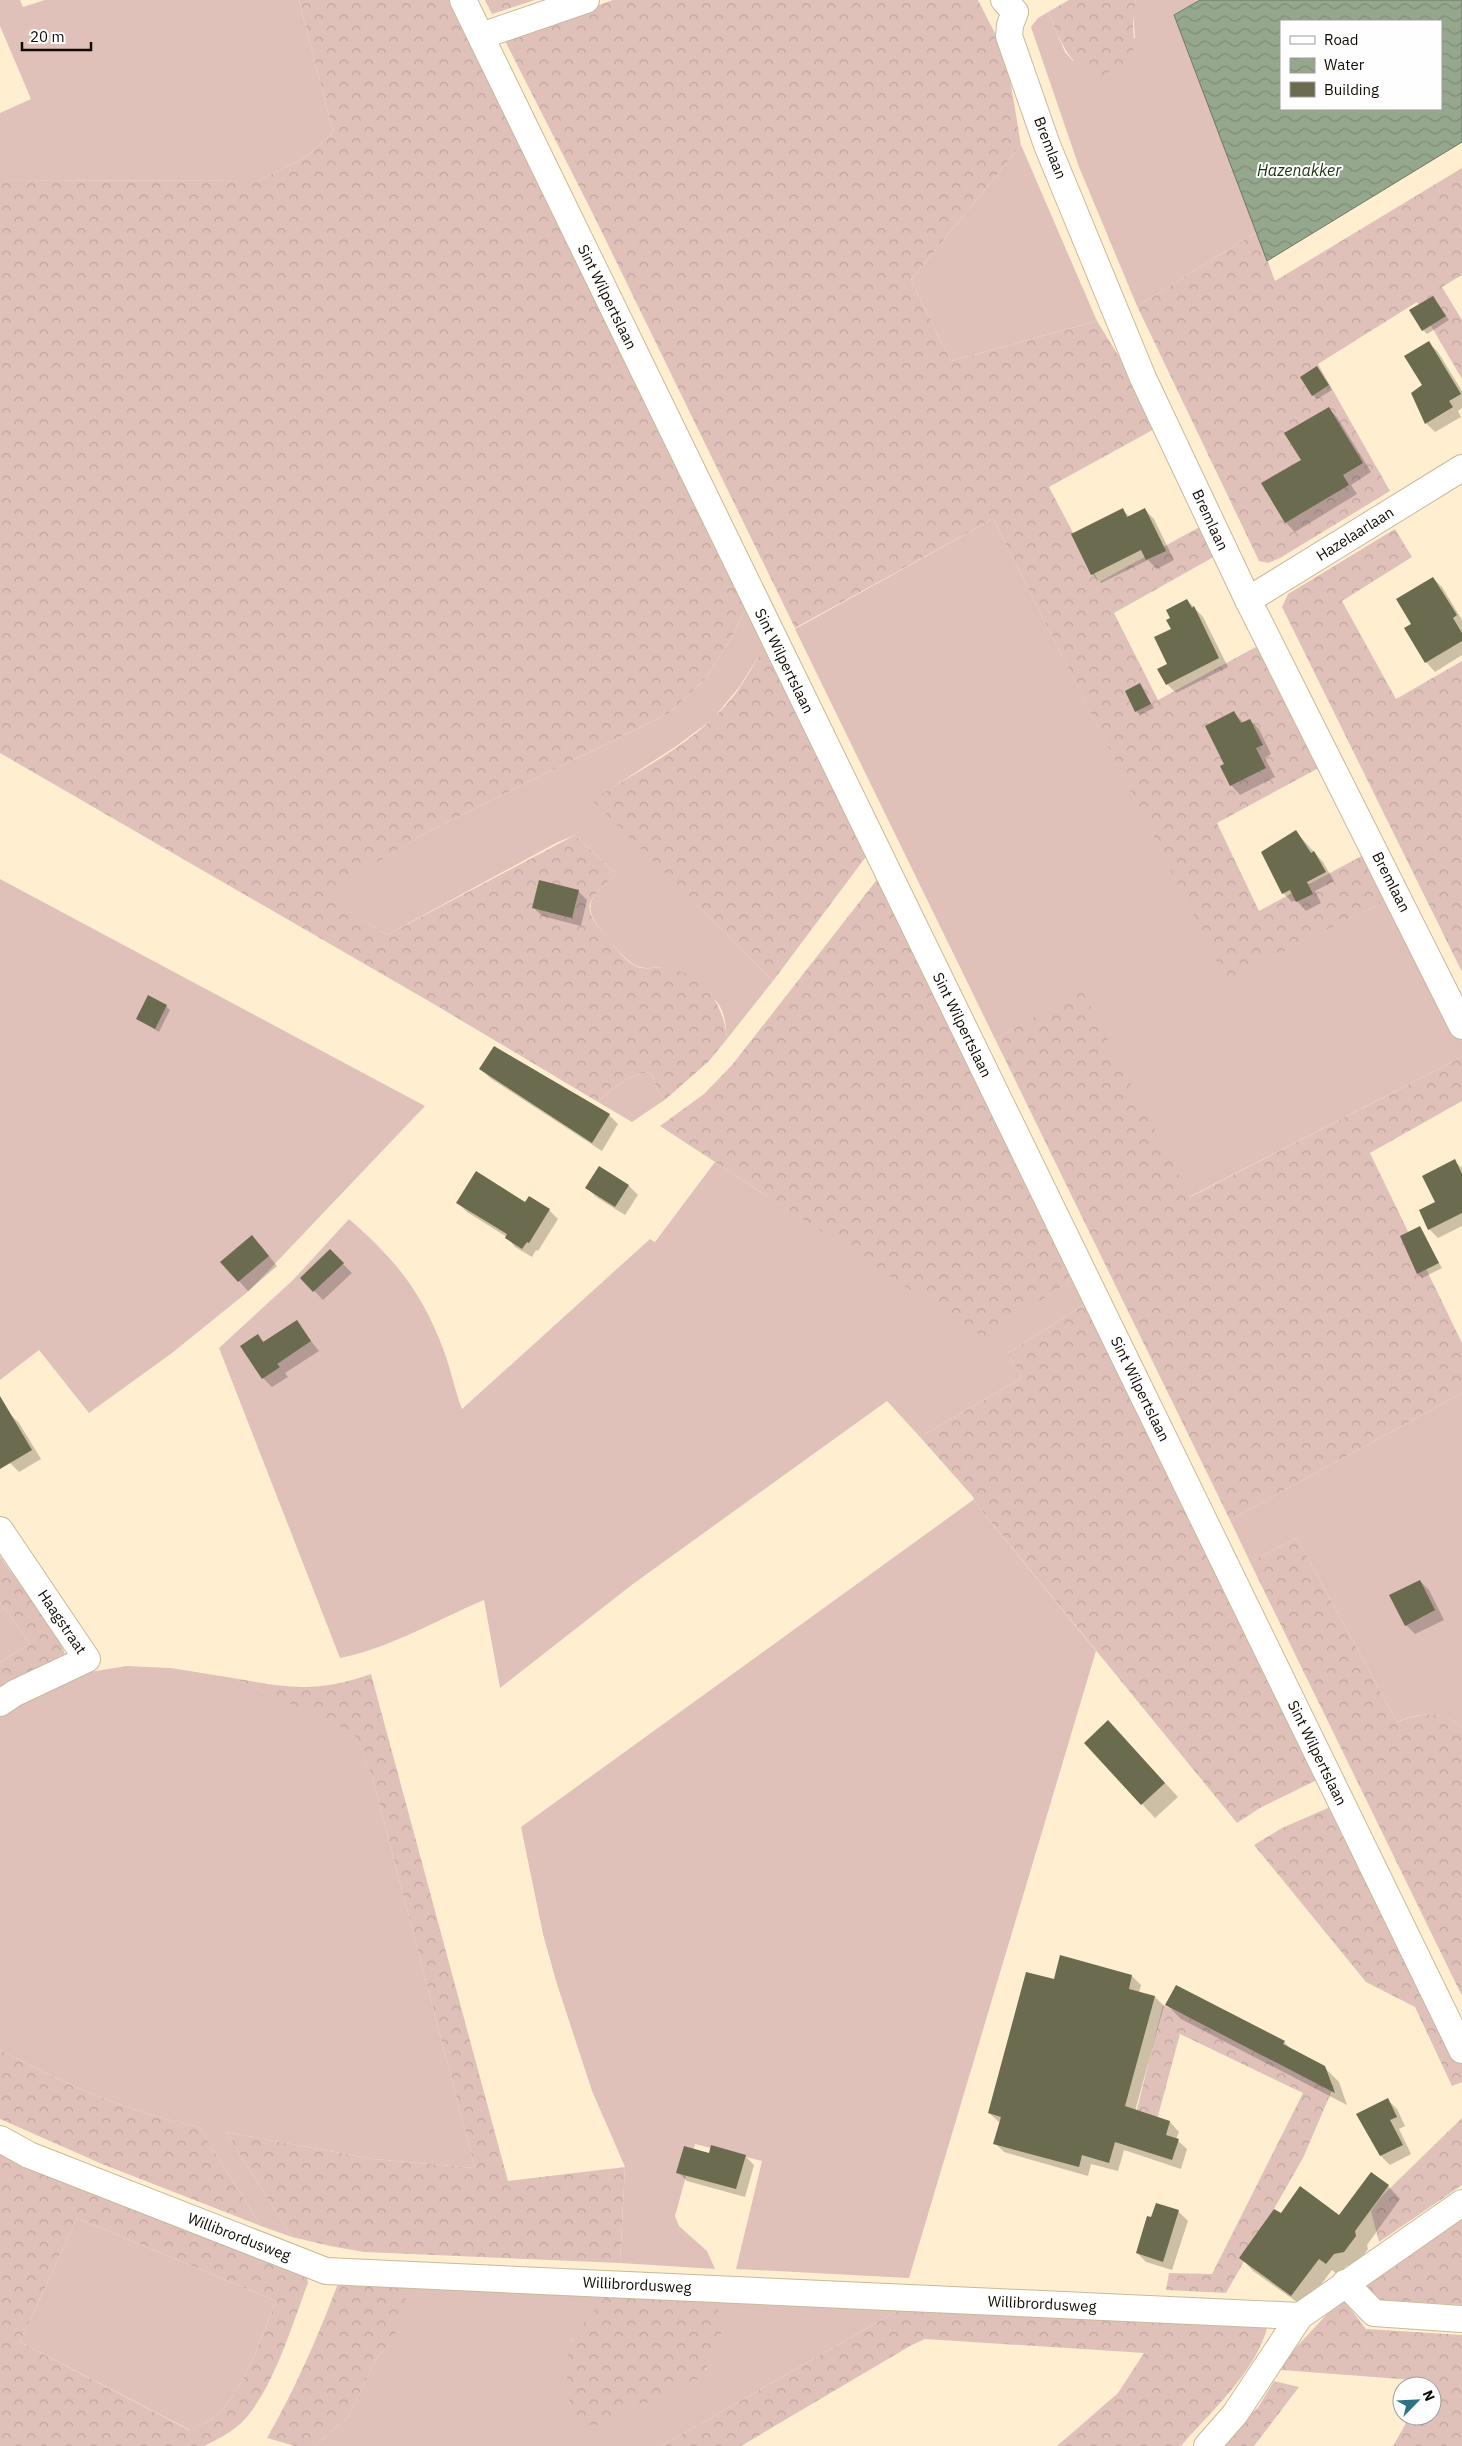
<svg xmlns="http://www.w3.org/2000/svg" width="1462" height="2446" viewBox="0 0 1462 2446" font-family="'IBM Plex Sans',sans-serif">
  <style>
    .grass { fill: #e0c1ba }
    .forest { fill: url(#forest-crowns); fill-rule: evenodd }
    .water { fill: url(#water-waves); stroke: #6d7864; fill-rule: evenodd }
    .shadow { fill: #0003 }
    .building { fill: #6a6b4f }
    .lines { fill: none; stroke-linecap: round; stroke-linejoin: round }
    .minor-casing { stroke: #c8b99b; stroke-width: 28 }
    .minor { stroke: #fff; stroke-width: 26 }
    .labels { text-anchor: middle; stroke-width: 4; stroke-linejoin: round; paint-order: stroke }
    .street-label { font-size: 15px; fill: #100b03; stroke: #fefefe }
    .water-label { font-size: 16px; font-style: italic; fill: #19330a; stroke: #fefefe }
  </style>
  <defs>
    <pattern id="forest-crowns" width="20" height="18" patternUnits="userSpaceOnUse" patternTransform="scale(1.25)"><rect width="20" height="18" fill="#e0c1ba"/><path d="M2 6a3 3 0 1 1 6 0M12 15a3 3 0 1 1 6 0" fill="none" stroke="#bfa49e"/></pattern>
    <pattern id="water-waves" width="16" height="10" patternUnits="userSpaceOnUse" patternTransform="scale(1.25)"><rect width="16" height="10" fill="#95a78d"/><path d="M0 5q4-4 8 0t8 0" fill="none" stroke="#7f8e78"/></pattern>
  </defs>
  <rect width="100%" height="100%" fill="#ffefd0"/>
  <g class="grass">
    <polygon points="0,0 20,0 23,7 45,0 299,0 333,132 309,155 258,181 0,180 0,113 31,99 0,26"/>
    <polygon points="1136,0 1200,0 1174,15 1257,232 1137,306 1079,167 1031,27 1038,18 1048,12 1065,52 1073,61 1135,38 1133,12"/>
    <polygon points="1021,145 1097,321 951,361 911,280"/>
    <polygon points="993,519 1226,979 1392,898 1462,1041 1462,1057 1189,1197 1082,991 995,1039 795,629"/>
    <path d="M747,607L766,645L740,686L713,719L675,747L593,800L773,981L727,1039C726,1027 725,1012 717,1002C713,996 668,968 662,968C653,967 644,970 635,965C624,959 617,949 608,939C581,907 586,901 616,874L575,835L556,843L387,935L323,895L429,831L671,712L705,679L731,639Z"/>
    <polygon points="0,879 425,1106 250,1290 172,1353 89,1413 39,1350 0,1380"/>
    <path d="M648,1072L652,1074L658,1093L666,1099L632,1122L598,1102C613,1087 627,1076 648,1072Z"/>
    <path d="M715,1162L984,1337L1076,1277L1088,1302L1008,1353L1022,1378L920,1437L887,1401L633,1584L500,1688L484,1600C437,1620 390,1648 340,1658L219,1348L294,1279L349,1219C396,1260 422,1292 444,1351C451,1370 455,1391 462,1409L650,1239L655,1242Z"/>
    <path d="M1462,1393V1728C1444,1710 1419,1712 1397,1722L1297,1538L1250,1562L1230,1520Z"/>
    <polygon points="973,1500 1096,1651 909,2278 736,2269 762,2161 695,2144 675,2216 679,2226 707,2251 715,2269 620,2263 625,2167 592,2091 556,1981 543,1934 521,1827"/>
    <polygon points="0,1602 30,1644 0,1662"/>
    <path d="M126,1666L171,1668L233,1678L354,1732L372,1776L475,2168L373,2159L226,2132L292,2237L261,2226L199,2127C128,2112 64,2084 0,2050V1712L72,1675Z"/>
    <path d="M77,2218L276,2301C261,2337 242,2401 207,2422C202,2425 195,2427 190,2430L20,2342Z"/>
    <polygon points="402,2283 608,2294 571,2341 570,2405 706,2370 721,2334 713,2300 904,2307 662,2446 315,2446 348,2417 377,2357 389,2345"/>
  </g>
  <g class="forest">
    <path d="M299,0H449L747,607L731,639L705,679L671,712L429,831L324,895L387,935L575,835L616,874C583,904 581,908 610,941C618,951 626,962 638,967C647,970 656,967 665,968C702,972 724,1003 727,1039L709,1061L666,1099L658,1093L652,1074L648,1072C627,1076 613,1087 598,1102L432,1003L0,753V180L258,181L309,155L333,132Z"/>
    <polygon points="485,0 535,0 492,14"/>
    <polygon points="613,0 978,0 1006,55 1021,145 911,280 951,361 1097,321 1141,392 1158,427 1049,487 1099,582 1205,524 1219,554 1114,613 1158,700 1265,642 1326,764 1217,823 1259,911 1369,852 1392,898 1226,980 993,519 795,628 594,216 504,39"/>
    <path d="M1069,0H1136C1125,45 1154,52 1099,77C1068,67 1060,39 1048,12Z"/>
    <polygon points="1462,168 1462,275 1442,287 1462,320 1462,379 1417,302 1318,364 1390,491 1280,558 1268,563 1259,561 1137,306 1257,232 1275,281"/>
    <polygon points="1395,529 1412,557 1342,601 1396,699 1462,661 1462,972 1282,607 1288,594"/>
    <path d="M766,645L868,854L773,981L592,800C636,772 692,744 726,705C742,688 753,665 766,645Z"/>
    <polygon points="879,877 1076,1277 984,1338 660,1126 704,1094 732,1065"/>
    <polygon points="1082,990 1190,1197 1462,1057 1462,1101 1370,1153 1462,1343 1462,1393 1230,1520 995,1039"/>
    <polygon points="1088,1302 1323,1777 1260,1808 1237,1823 973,1500 974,1498 920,1437 1022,1378 1008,1353"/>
    <path d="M1297,1538L1397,1722C1420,1713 1443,1709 1462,1728V1996L1250,1562Z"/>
    <polygon points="0,1556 59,1639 65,1654 0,1688 0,1662 30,1644 0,1602"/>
    <path d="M371,1674L508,2181L625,2167L620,2263L364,2252L330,2246L292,2237L226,2132L373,2159L475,2168L372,1776L354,1733L233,1678C289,1688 316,1693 371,1674Z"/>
    <polygon points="1337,1804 1462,2063 1462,2082 1452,2086 1415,2007 1366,1982 1254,1845 1282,1828"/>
    <polygon points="1163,2005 1334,2086 1303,2158 1226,2293 1166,2290 1169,2273 1212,2274 1303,2093 1180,2034 1154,2131 1133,2125"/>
    <path d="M0,2050C64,2084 128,2112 199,2127L261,2226L102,2164L0,2119Z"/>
    <polygon points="1462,2118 1462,2185 1379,2242 1371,2211 1381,2197"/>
    <path d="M0,2148L307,2276L308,2283C292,2325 272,2394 240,2424C229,2434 216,2440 204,2446H0ZM77,2218L276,2301C261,2337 242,2401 207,2422C202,2425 195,2427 189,2430L20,2342Z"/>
    <polygon points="1462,2219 1462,2305 1381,2300 1363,2284"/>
    <path d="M345,2280L402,2283L407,2306L401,2322L389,2345L377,2357L348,2417L315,2446H295L267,2438C295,2389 317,2339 337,2286Z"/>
    <path d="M608,2294L713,2300C716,2306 720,2312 721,2318C726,2336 710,2364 700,2378L599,2425C590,2426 580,2424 575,2416C566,2402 564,2354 572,2340C581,2324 596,2309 608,2294Z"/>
    <polygon points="1342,2298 1366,2329 1462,2335 1462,2446 1393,2446 1405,2425 1408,2416 1432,2416 1432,2386 1414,2386 1414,2380 1281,2370 1289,2355"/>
    <path d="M904,2307L1268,2324C1258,2370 1211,2411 1181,2446H1057L1118,2393L1144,2353L925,2339L910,2346L741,2446H662Z"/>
    <polygon points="1274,2381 1299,2387 1254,2446 1224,2446 1259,2406"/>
  </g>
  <path class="water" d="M1200,0H1462V142L1267,261L1174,15ZM1281,21H1441V109H1281Z"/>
  <g class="shadow">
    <polygon points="1433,297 1449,320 1427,334 1423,330"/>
    <polygon points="1429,343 1438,352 1462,391 1462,408 1458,411 1461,417 1435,432 1426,423 1424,386"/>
    <polygon points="1317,368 1332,390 1317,399 1313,395"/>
    <polygon points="1328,408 1337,417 1371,472 1351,485 1357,494 1295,532 1286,523 1262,484 1302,461"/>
    <polygon points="1123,510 1130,517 1145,510 1154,519 1174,560 1157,569 1148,560 1101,583 1092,574"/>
    <polygon points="1433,578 1442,587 1462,620 1462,655 1435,672 1426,662 1405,628 1412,624"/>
    <polygon points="1187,600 1203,617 1228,667 1176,693 1167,684 1172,629"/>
    <polygon points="1140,685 1154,708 1140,715 1136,711"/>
    <polygon points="1234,713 1244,723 1250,720 1259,729 1271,754 1265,758 1275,777 1240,795 1231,785 1225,764"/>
    <polygon points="1296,832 1323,862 1334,881 1315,891 1321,903 1306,911 1296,900 1292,902 1283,893"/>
    <polygon points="578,891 587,900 581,926 542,916 533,907"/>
    <polygon points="166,1006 170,1010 159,1032 138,1019"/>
    <polygon points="481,1069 609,1115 618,1124 602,1151 490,1078"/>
    <polygon points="1454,1161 1462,1168 1462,1226 1438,1238 1429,1229 1437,1202"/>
    <polygon points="600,1167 629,1186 638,1195 625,1215 596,1197 587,1188"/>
    <polygon points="458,1203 525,1204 549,1210 558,1219 538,1251 536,1250 532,1257 515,1247 507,1237 467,1212"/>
    <polygon points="1419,1228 1442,1268 1422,1278 1418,1274 1402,1237"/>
    <polygon points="261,1246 277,1266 248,1291 222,1262"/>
    <polygon points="330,1251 352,1273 323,1300 302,1278"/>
    <polygon points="296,1322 319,1351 285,1373 288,1377 272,1387 263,1378 242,1346 258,1336 265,1343"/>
    <polygon points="10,1414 19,1423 41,1459 19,1472 10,1463 0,1447 0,1420"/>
    <polygon points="1420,1581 1429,1590 1444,1620 1415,1634 1406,1625"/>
    <polygon points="1122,1736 1178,1797 1155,1818 1142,1804"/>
    <polygon points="1061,1956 1132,1976 1141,1985 1139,1993 1155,1997 1164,2006 1135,2111 1170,2122 1179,2132 1176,2139 1187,2149 1181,2169 1124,2150 1118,2171 1091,2164 1088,2176 1004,2152 995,2143 1000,2123 989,2113 1055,1981"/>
    <polygon points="1167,2005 1284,2042 1293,2051 1324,2067 1339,2082 1347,2105 1181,2019"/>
    <polygon points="1388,2100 1397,2109 1405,2126 1399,2129 1411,2154 1390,2165 1381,2156"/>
    <polygon points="710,2155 745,2156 754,2165 745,2197 687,2181 678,2172"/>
    <polygon points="1388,2186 1400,2199 1367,2245 1368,2249 1357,2264 1346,2266 1339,2276 1332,2270 1304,2307 1253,2271 1241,2258 1339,2217"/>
    <polygon points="1157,2204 1179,2212 1188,2221 1172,2270 1146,2262 1137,2253"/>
  </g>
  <g class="building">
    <polygon points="1433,296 1446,316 1422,331 1409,310"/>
    <polygon points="1429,341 1461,394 1449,401 1453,407 1425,424 1411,393 1422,385 1404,356"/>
    <polygon points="1317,366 1329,385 1312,396 1300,377"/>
    <polygon points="1329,407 1363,463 1343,475 1349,485 1285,523 1261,483 1301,460 1284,433"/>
    <polygon points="1123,508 1127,517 1145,508 1166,551 1146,560 1141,550 1091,575 1071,534"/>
    <polygon points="1433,577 1457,615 1453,618 1462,633 1462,641 1425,663 1404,628 1411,624 1396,599"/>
    <polygon points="1187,599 1192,608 1194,606 1219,658 1166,685 1157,669 1167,664 1154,637 1171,629 1166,620 1170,618 1166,610"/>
    <polygon points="1140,683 1151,704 1135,712 1125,691"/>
    <polygon points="1234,711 1241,723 1250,719 1263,745 1256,748 1266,768 1230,786 1220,766 1224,764 1205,726"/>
    <polygon points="1296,830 1311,853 1314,851 1326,872 1307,882 1313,894 1296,902 1290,890 1282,894 1261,852"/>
    <polygon points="539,880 579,890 572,918 532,908"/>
    <polygon points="148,995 167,1005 155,1029 136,1019"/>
    <polygon points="494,1046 610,1114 592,1143 479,1069"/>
    <polygon points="1455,1159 1462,1174 1462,1213 1428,1230 1419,1210 1435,1202 1422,1176"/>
    <polygon points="599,1166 629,1185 615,1207 585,1188"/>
    <polygon points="476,1171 525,1202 529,1196 550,1209 529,1243 527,1242 522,1249 505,1238 507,1234 456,1203"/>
    <polygon points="1420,1226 1439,1263 1417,1274 1400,1236"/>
    <polygon points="252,1235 269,1256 238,1282 220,1262"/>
    <polygon points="330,1249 344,1263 313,1292 300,1278"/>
    <polygon points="297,1320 311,1341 277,1364 280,1367 262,1379 240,1346 258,1334 263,1342"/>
    <polygon points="0,1396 32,1450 0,1469"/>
    <polygon points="1420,1580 1435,1610 1405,1626 1389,1595"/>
    <polygon points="1108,1720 1165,1783 1141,1805 1084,1743"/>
    <polygon points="1060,1955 1132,1975 1129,1989 1155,1996 1125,2106 1170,2121 1166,2135 1179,2139 1172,2160 1115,2142 1109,2163 1082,2155 1079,2167 993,2144 1001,2117 988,2113 1026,1972 1054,1979"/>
    <polygon points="1176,1985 1285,2041 1283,2044 1325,2066 1335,2093 1165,2005"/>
    <polygon points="1388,2098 1397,2117 1390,2120 1403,2145 1380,2156 1356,2114"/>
    <polygon points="711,2145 746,2155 736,2189 676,2173 684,2146 709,2153"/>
    <polygon points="1371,2172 1389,2185 1355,2231 1356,2236 1344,2252 1334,2254 1326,2264 1319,2259 1291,2296 1239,2258 1274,2209 1281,2213 1300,2186 1339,2215"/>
    <polygon points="1156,2203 1179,2210 1163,2262 1136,2253 1147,2216 1151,2217"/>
  </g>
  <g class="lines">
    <g class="minor-casing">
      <g id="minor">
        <polyline points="463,0 1462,2050"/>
        <polyline points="1004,0 1015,12 1010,25 1009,36 1047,145 1143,378 1248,600 1462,1026"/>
        <polyline points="481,36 586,0"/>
        <polyline points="1248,600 1462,468"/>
        <polyline points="0,1530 87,1659 15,1693 0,1703"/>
        <polyline points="0,2139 29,2155 326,2271 1300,2316"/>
        <polyline points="1345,2283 1374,2313 1462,2319"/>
        <polyline points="1207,2446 1235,2414 1300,2316 1462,2203"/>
      </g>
    </g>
    <use href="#minor" class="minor"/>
  </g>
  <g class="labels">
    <g class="street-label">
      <text transform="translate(1050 148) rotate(69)" y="5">Bremlaan</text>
      <text transform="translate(607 297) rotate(64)" y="5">Sint Wilpertslaan</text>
      <text transform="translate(1210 520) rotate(65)" y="5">Bremlaan</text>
      <text transform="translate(1355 534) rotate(-32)" y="5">Hazelaarlaan</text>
      <text transform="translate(784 661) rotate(64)" y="5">Sint Wilpertslaan</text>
      <text transform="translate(1391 882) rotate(63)" y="5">Bremlaan</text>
      <text transform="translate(962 1025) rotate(64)" y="5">Sint Wilpertslaan</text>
      <text transform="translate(1140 1389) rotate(64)" y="5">Sint Wilpertslaan</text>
      <text transform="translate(62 1622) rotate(56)" y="5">Haagstraat</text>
      <text transform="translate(1317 1753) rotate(64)" y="5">Sint Wilpertslaan</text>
      <text transform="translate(239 2237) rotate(21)" y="5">Willibrordusweg</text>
      <text transform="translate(637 2285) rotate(3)" y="5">Willibrordusweg</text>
      <text transform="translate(1042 2304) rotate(3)" y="5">Willibrordusweg</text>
    </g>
    <g class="water-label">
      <text x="1299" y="176">Hazenakker</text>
    </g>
  </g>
  <rect x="1280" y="20" width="162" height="90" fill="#fefefe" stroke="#9f9d9a"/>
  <rect x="1290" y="36" width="25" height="8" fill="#ffffff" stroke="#9f9d9a"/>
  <text x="1324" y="45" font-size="15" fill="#100b03">Road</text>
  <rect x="1290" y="58" width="25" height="15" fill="url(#water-waves)" stroke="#9f9d9a"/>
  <text x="1324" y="70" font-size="15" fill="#100b03">Water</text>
  <rect x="1290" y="82" width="25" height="15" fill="#6a6b4f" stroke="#9f9d9a"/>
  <text x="1324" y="95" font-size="15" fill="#100b03">Building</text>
  <g transform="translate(1417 2401) rotate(66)"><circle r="24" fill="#fefefe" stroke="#9f9d9a"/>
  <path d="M0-4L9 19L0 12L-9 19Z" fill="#2d7381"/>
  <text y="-8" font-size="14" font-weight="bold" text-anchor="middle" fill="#100b03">N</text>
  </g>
  <path d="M22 42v8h69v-8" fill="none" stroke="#100b03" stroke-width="2.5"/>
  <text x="30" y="42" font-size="15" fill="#100b03" stroke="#fefefe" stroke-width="4" paint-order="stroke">20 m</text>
</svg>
